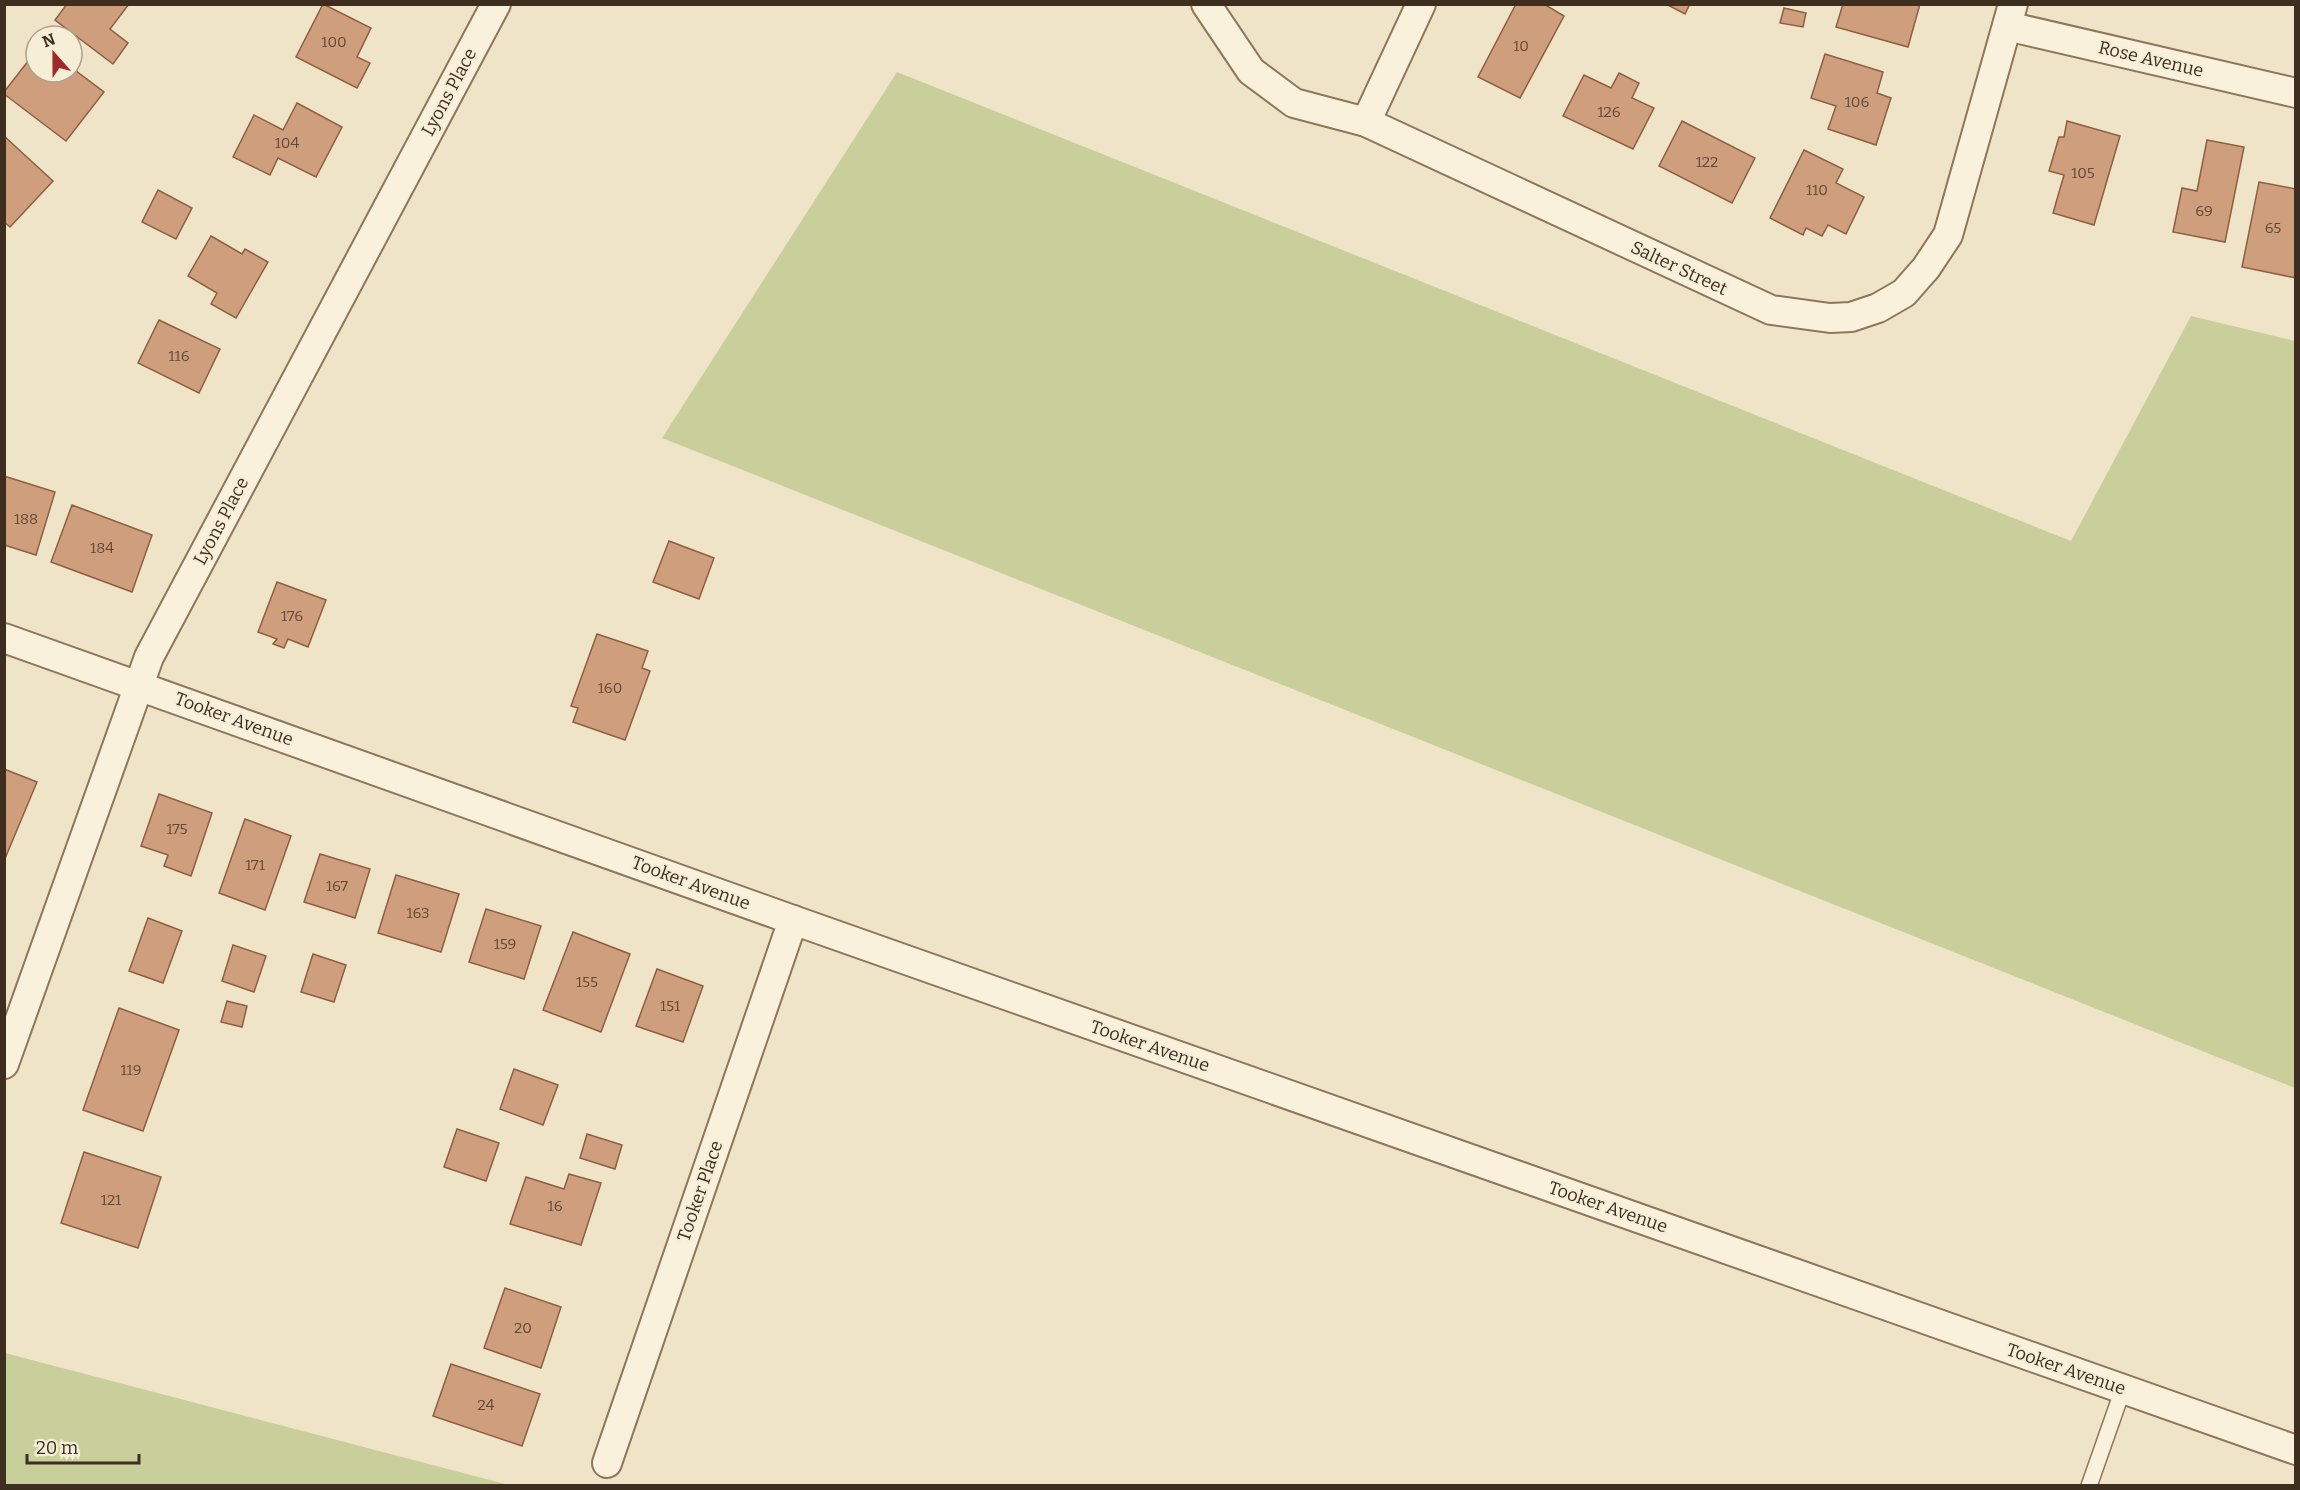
<svg xmlns="http://www.w3.org/2000/svg" width="2300" height="1490" viewBox="0 0 2300 1490" font-family="Bitter,serif">
  <style>
    .green { fill: #c9cf9b }
    .building { fill: #cf9f7d; stroke: #8d5f41; stroke-width: 1.5 }
    .lines { fill: none; stroke-linecap: round; stroke-linejoin: round }
    .lane-casing { stroke: #8d765c; stroke-width: 18 }
    .street-casing { stroke: #8d765c; stroke-width: 32 }
    .lane { stroke: #faf1dc; stroke-width: 15 }
    .street { stroke: #faf1dc; stroke-width: 28 }
    .labels { text-anchor: middle; stroke-width: 4.5; stroke-linejoin: round; paint-order: stroke }
    .number-label { font-size: 15px; fill: #624a37 }
    .street-label { font-size: 18px; fill: #3d2e20; stroke: #f7eed8 }
  </style>
  <rect width="100%" height="100%" fill="#f0e4c8"/>
  <g class="green">
    <polygon points="897,72 2071,541 2191,316 2295,341 2295,1088 662,438"/>
    <polygon points="4,1353 5,1353 509,1485 5,1485"/>
  </g>
  <g class="building">
    <polygon points="67,4 129,4 110,29 128,43 113,64 55,20"/>
    <polygon points="323,4 371,28 357,57 370,63 357,88 296,57"/>
    <polygon points="1516,4 1544,4 1564,16 1520,98 1478,77"/>
    <polygon points="1666,4 1690,4 1685,14"/>
    <polygon points="1843,4 1920,4 1908,47 1836,27"/>
    <polygon points="1784,8 1806,13 1803,27 1780,23"/>
    <polygon points="36,51 36,72 72,72 72,68 104,92 66,141 4,94 4,92"/>
    <polygon points="1825,54 1883,72 1877,93 1891,98 1876,145 1828,129 1836,106 1811,98"/>
    <polygon points="1619,73 1639,83 1632,98 1654,108 1633,149 1563,116 1584,75 1611,88"/>
    <polygon points="297,103 342,127 316,177 278,158 270,175 233,157 254,115 283,130"/>
    <polygon points="1682,121 1755,158 1732,203 1659,166"/>
    <polygon points="2067,121 2120,136 2094,225 2053,213 2064,175 2049,171 2059,137 2064,137"/>
    <polygon points="4,136 53,181 10,227 4,222"/>
    <polygon points="2207,140 2244,147 2225,242 2173,232 2182,188 2197,191"/>
    <polygon points="1804,150 1843,169 1836,183 1864,197 1846,234 1828,225 1822,236 1806,228 1803,235 1770,218"/>
    <polygon points="2259,182 2296,189 2296,278 2242,267"/>
    <polygon points="158,190 192,208 176,239 142,222"/>
    <polygon points="211,236 242,254 245,249 268,262 236,318 211,304 217,293 188,276"/>
    <polygon points="159,320 220,349 199,393 138,363"/>
    <polygon points="4,476 55,492 36,555 4,545"/>
    <polygon points="72,505 152,535 132,592 51,562"/>
    <polygon points="669,541 714,558 699,599 653,582"/>
    <polygon points="277,582 326,600 308,647 288,639 284,648 273,644 277,639 258,632"/>
    <polygon points="597,634 648,651 642,668 650,671 625,740 573,722 578,708 571,706"/>
    <polygon points="4,769 37,782 4,861"/>
    <polygon points="159,794 212,813 191,876 164,866 168,855 141,846"/>
    <polygon points="245,819 291,836 265,910 219,893"/>
    <polygon points="320,854 370,869 355,918 304,902"/>
    <polygon points="396,875 459,894 441,952 378,933"/>
    <polygon points="486,909 541,926 524,979 469,962"/>
    <polygon points="148,918 182,931 163,983 129,971"/>
    <polygon points="573,932 630,954 601,1032 543,1010"/>
    <polygon points="233,945 266,956 254,992 222,981"/>
    <polygon points="313,954 346,965 334,1002 301,992"/>
    <polygon points="657,969 703,986 683,1042 636,1026"/>
    <polygon points="227,1001 247,1006 242,1027 221,1022"/>
    <polygon points="119,1008 179,1030 143,1131 83,1110"/>
    <polygon points="514,1069 558,1085 543,1125 500,1109"/>
    <polygon points="457,1129 499,1143 486,1181 444,1167"/>
    <polygon points="587,1134 622,1145 615,1169 580,1158"/>
    <polygon points="84,1152 161,1177 138,1248 61,1223"/>
    <polygon points="569,1174 601,1183 581,1245 510,1224 526,1177 564,1189"/>
    <polygon points="505,1288 561,1307 541,1368 484,1348"/>
    <polygon points="451,1364 540,1394 522,1446 433,1416"/>
  </g>
  <g class="lines">
    <g class="lane-casing">
      <polyline id="lane" points="2089,1486 2123,1389"/>
    </g>
    <g class="street-casing">
      <g id="street">
        <polyline points="1206,4 1251,71 1294,103 1366,122 1771,310 1830,318 1851,317 1878,308 1904,293 1926,268 1948,235 2013,4"/>
        <polyline points="2007,26 2296,93"/>
        <polyline points="1366,122 1421,4"/>
        <polyline points="4,638 793,920 2296,1450"/>
        <polyline points="4,1064 149,657 496,4"/>
        <polyline points="607,1463 793,920"/>
      </g>
    </g>
    <use href="#lane" class="lane"/>
    <use href="#street" class="street"/>
  </g>
  <g class="labels">
    <g class="number-label">
      <text x="334" y="47">100</text>
      <text x="1521" y="51">10</text>
      <text x="1857" y="107">106</text>
      <text x="1609" y="117">126</text>
      <text x="287" y="148">104</text>
      <text x="1707" y="167">122</text>
      <text x="2083" y="178">105</text>
      <text x="1817" y="195">110</text>
      <text x="2204" y="216">69</text>
      <text x="2273" y="233">65</text>
      <text x="179" y="361">116</text>
      <text x="26" y="524">188</text>
      <text x="102" y="553">184</text>
      <text x="292" y="621">176</text>
      <text x="610" y="693">160</text>
      <text x="177" y="834">175</text>
      <text x="255" y="870">171</text>
      <text x="337" y="891">167</text>
      <text x="418" y="918">163</text>
      <text x="505" y="949">159</text>
      <text x="587" y="987">155</text>
      <text x="670" y="1011">151</text>
      <text x="131" y="1075">119</text>
      <text x="111" y="1205">121</text>
      <text x="555" y="1211">16</text>
      <text x="523" y="1333">20</text>
      <text x="486" y="1410">24</text>
    </g>
    <g class="street-label">
      <text transform="translate(2151 59) rotate(13)" y="6">Rose Avenue</text>
      <text transform="translate(449 92) rotate(-62)" y="6">Lyons Place</text>
      <text transform="translate(1679 268) rotate(25)" y="6">Salter Street</text>
      <text transform="translate(221 521) rotate(-62)" y="6">Lyons Place</text>
      <text transform="translate(234 719) rotate(20)" y="6">Tooker Avenue</text>
      <text transform="translate(691 883) rotate(20)" y="6">Tooker Avenue</text>
      <text transform="translate(1150 1046) rotate(19)" y="6">Tooker Avenue</text>
      <text transform="translate(700 1191) rotate(-71)" y="6">Tooker Place</text>
      <text transform="translate(1608 1207) rotate(19)" y="6">Tooker Avenue</text>
      <text transform="translate(2066 1369) rotate(19)" y="6">Tooker Avenue</text>
    </g>
  </g>
  <rect width="2300" height="1490" fill="none" stroke="#3d2e20" stroke-width="12"/>
  <g transform="translate(54 54) rotate(339)"><circle r="28" fill="#f7eed8" stroke="#ada18e" stroke-width="1.5"/>
  <path d="M0-4.5L10 22L0 15L-10 22Z" fill="#9e2a2b"/>
  <text y="-9" font-size="16" font-weight="bold" text-anchor="middle" fill="#3d2e20">N</text>
  </g>
  <path d="M27 1454v9h112v-9" fill="none" stroke="#3d2e20" stroke-width="3"/>
  <text x="36" y="1454" font-size="18" fill="#3d2e20" stroke="#f7eed8" stroke-width="4.5" paint-order="stroke">20 m</text>
</svg>
